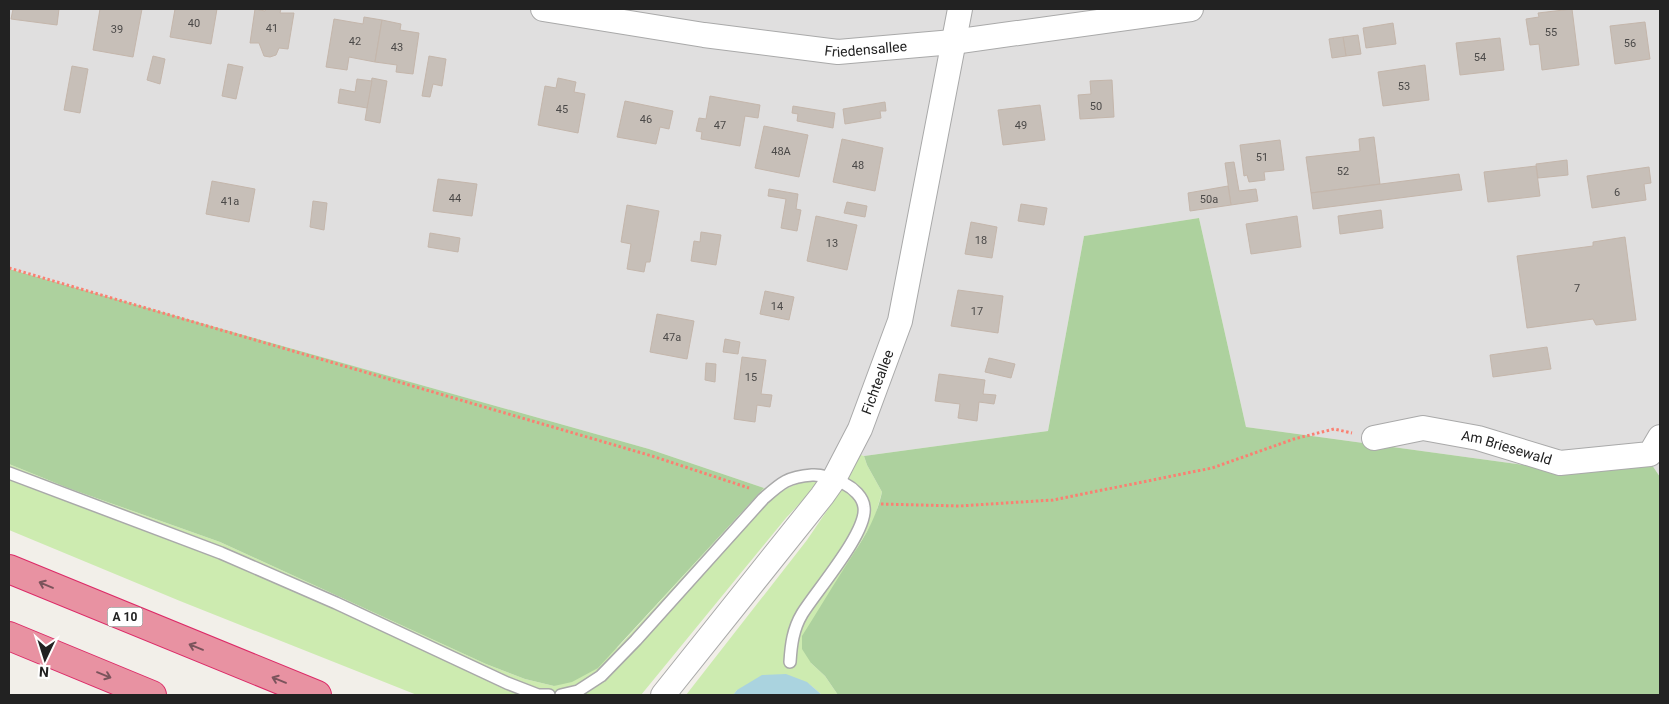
<svg xmlns="http://www.w3.org/2000/svg" width="1669" height="704" viewBox="0 0 1669 704" font-family="Roboto,sans-serif">
  <style>
    .residential { fill: #e0dfdf }
    .grass { fill: #cdebb0 }
    .forest { fill: #add19e }
    .water { fill: #aad3df }
    .building { fill: #c7bfb8; stroke: #c4b6ab }
    .lines { fill: none; stroke-linecap: round; stroke-linejoin: round }
    .lane-casing { stroke: #a9a9a9; stroke-width: 14 }
    .street-casing { stroke: #a9a9a9; stroke-width: 26 }
    .highway-casing { stroke: #dc2a67; stroke-width: 30 }
    .path { stroke: #fa8072; stroke-width: 3; stroke-dasharray: 2.5 2.5; stroke-linecap: butt }
    .lane { stroke: #fff; stroke-width: 11 }
    .street { stroke: #fff; stroke-width: 24 }
    .highway { stroke: #e892a2; stroke-width: 28 }
    .oneway { stroke: #7b545c }
    .labels { text-anchor: middle; stroke-width: 4; stroke-linejoin: round; paint-order: stroke }
    .number-label { font-size: 11px; fill: #4b4948 }
    .shield { fill: #fff; stroke: #646464; stroke-width: 1 }
    .shield-label { font-size: 12px; font-weight: bold; fill: #222 }
    .street-label { font-size: 14px; fill: #222; stroke: #fff }
  </style>
  <rect width="100%" height="100%" fill="#f2efe9"/>
  <polygon class="residential" points="9,9 1660,9 1660,477 1650,462 1560,470 1246,427 1199,218 1084,236 1048,431 864,456 842,448 819,482 788,488 779,493 649,449 9,269"/>
  <path class="grass" d="M842,448L864,456L867,465L882,492L874,520L857,548L811,663L825,676L838,695H822L809,684L737,690L733,695H686L807,540L843,487L818,484L786,518L641,695H417L180,601L9,530V464L68,488L220,542L486,664L525,679L554,686L618,647L764,488L779,493C792,485 805,479 819,482Z"/>
  <g class="forest">
    <path d="M1199,218L1246,427L1560,470L1650,462L1660,477V695H838L825,676L811,663L802,649V636C816,614 829,592 843,570C860,543 875,524 882,492L867,465L864,456L1048,431L1084,236Z"/>
    <polygon points="9,269 649,449 764,488 598,668 572,682 554,686 525,679 486,664 220,542 68,488 9,464"/>
  </g>
  <polygon class="water" points="786,674 807,682 822,695 733,695 737,690 762,675"/>
  <g class="building">
    <polygon points="13,9 59,9 57,25 11,19"/>
    <polygon points="100,9 142,9 133,57 93,50"/>
    <polygon points="175,9 217,9 211,44 170,37"/>
    <polygon points="255,9 265,11 266,9 281,9 280,13 294,13 288,49 279,48 276,55 270,57 264,56 259,43 250,43"/>
    <polygon points="1572,9 1579,65 1542,70 1539,44 1530,45 1526,19 1539,17 1538,13"/>
    <polygon points="364,17 382,20 375,62 349,57 347,70 326,67 334,19 363,24"/>
    <polygon points="382,20 401,24 400,30 419,33 413,74 396,72 397,65 375,62"/>
    <polygon points="1645,22 1650,59 1615,64 1610,26"/>
    <polygon points="1393,23 1396,44 1366,48 1363,28"/>
    <polygon points="1358,35 1361,54 1346,56 1343,37"/>
    <polygon points="1343,37 1346,56 1332,58 1329,39"/>
    <polygon points="1500,38 1504,70 1460,75 1456,43"/>
    <polygon points="153,56 165,59 160,84 147,80"/>
    <polygon points="429,56 446,59 442,86 433,84 430,97 422,96"/>
    <polygon points="228,64 243,67 236,99 222,96"/>
    <polygon points="1425,65 1429,100 1383,106 1378,72"/>
    <polygon points="72,66 88,69 80,113 64,110"/>
    <polygon points="372,78 387,81 380,123 365,120"/>
    <polygon points="558,78 576,82 574,92 585,94 578,133 538,125 545,86 556,88"/>
    <polygon points="357,79 372,81 367,108 338,103 340,89 355,92"/>
    <polygon points="1112,80 1114,117 1080,119 1078,95 1091,94 1090,81"/>
    <polygon points="710,96 760,105 758,118 745,116 740,146 701,139 702,132 696,131 699,118 706,119"/>
    <polygon points="625,101 673,111 669,129 660,127 656,144 617,137"/>
    <polygon points="885,102 886,111 880,111 881,118 845,124 843,109"/>
    <polygon points="1040,105 1045,140 1003,145 998,110"/>
    <polygon points="793,106 835,113 833,128 797,121 798,114 792,113"/>
    <polygon points="764,126 808,135 799,177 755,168"/>
    <polygon points="1374,137 1380,184 1311,193 1306,157 1360,151 1359,139"/>
    <polygon points="842,139 883,148 875,191 833,182"/>
    <polygon points="1280,140 1284,170 1264,172 1265,180 1249,182 1247,175 1244,176 1240,145"/>
    <polygon points="1567,160 1568,175 1538,178 1536,164"/>
    <polygon points="1234,162 1239,191 1256,189 1258,201 1231,205 1225,163"/>
    <polygon points="1536,166 1540,196 1488,202 1484,172"/>
    <polygon points="1649,167 1651,183 1644,184 1646,200 1592,208 1587,176"/>
    <polygon points="1459,174 1462,190 1313,209 1311,193"/>
    <polygon points="438,179 477,184 472,216 433,211"/>
    <polygon points="212,181 255,189 249,222 206,214"/>
    <polygon points="1228,186 1231,205 1190,211 1188,193"/>
    <polygon points="769,189 798,194 796,209 801,210 797,231 781,228 786,199 768,196"/>
    <polygon points="313,201 327,203 324,230 310,227"/>
    <polygon points="847,202 867,206 865,217 844,213"/>
    <polygon points="1021,204 1047,208 1044,225 1018,221"/>
    <polygon points="627,205 659,211 650,262 646,262 644,272 627,269 631,244 621,242"/>
    <polygon points="1381,210 1383,228 1340,234 1338,216"/>
    <polygon points="816,216 857,225 847,270 807,261"/>
    <polygon points="1297,216 1301,247 1251,254 1246,224"/>
    <polygon points="971,222 997,227 992,258 965,254"/>
    <polygon points="701,232 721,235 716,265 691,261 694,241 700,242"/>
    <polygon points="430,233 460,238 458,252 428,247"/>
    <polygon points="1625,237 1636,320 1596,325 1593,319 1527,328 1517,256 1593,246 1593,242"/>
    <polygon points="958,290 1003,296 998,333 951,326"/>
    <polygon points="765,291 794,297 789,320 760,314"/>
    <polygon points="657,314 694,321 687,359 650,352"/>
    <polygon points="725,339 740,342 738,354 723,352"/>
    <polygon points="1547,347 1551,369 1493,377 1490,355"/>
    <polygon points="742,357 766,360 761,394 772,395 770,407 757,405 755,422 734,419"/>
    <polygon points="989,358 1015,364 1011,378 985,372"/>
    <polygon points="706,363 716,364 715,382 705,380"/>
    <polygon points="939,374 985,380 983,394 996,395 994,404 979,402 977,421 958,418 960,404 935,401"/>
  </g>
  <g class="lines">
    <g class="lane-casing">
      <g id="lane">
        <polyline points="9,473 221,553 336,603 507,683 538,695 549,695"/>
        <path d="M561,695L578,691L601,676L636,640L763,499C781,483 787,477 812,475C823,474 835,480 845,484C853,488 863,497 864,507C868,532 816,591 802,614C793,629 791,645 790,662"/>
      </g>
    </g>
    <g class="street-casing">
      <g id="street">
        <path id="s1" d="M543,9L704,35L838,52L953,42L1191,9"/>
        <path id="s2" d="M1374,438L1423,428L1478,438L1560,463L1650,454L1660,437"/>
        <path id="s3" d="M663,695L822,496L834,479L860,429L900,321L960,9"/>
      </g>
    </g>
    <g class="highway-casing">
      <g id="highway">
        <polyline points="9,569 317,695"/>
        <polyline points="9,636 152,695"/>
      </g>
    </g>
    <g class="path">
      <polyline points="9,268 652,456 749,488"/>
      <polyline points="881,504 959,506 1053,500 1212,468 1294,439 1334,429 1352,433"/>
    </g>
    <use href="#lane" class="lane"/>
    <use href="#street" class="street"/>
    <use href="#highway" class="highway"/>
  </g>
  <defs><path id="oneway-shaft" d="M-6 0H5M1.5-3L5.5 0L1.5 3" fill="none" stroke-width="1.6" stroke-linecap="round" stroke-linejoin="round" transform="scale(1.25)"/></defs>
  <g class="oneway">
    <use href="#oneway-shaft" transform="translate(46 585) rotate(-157)"/>
    <use href="#oneway-shaft" transform="translate(196 647) rotate(-158)"/>
    <use href="#oneway-shaft" transform="translate(104 675) rotate(22)"/>
    <use href="#oneway-shaft" transform="translate(279 680) rotate(-158)"/>
  </g>
  <g class="labels">
    <g class="number-label">
      <text x="194" y="27">40</text>
      <text x="272" y="32">41</text>
      <text x="117" y="33">39</text>
      <text x="1551" y="36">55</text>
      <text x="355" y="45">42</text>
      <text x="1630" y="47">56</text>
      <text x="397" y="51">43</text>
      <text x="1480" y="61">54</text>
      <text x="1404" y="90">53</text>
      <text x="1096" y="110">50</text>
      <text x="562" y="113">45</text>
      <text x="646" y="123">46</text>
      <text x="720" y="129">47</text>
      <text x="1021" y="129">49</text>
      <text x="781" y="155">48A</text>
      <text x="1262" y="161">51</text>
      <text x="858" y="169">48</text>
      <text x="1343" y="175">52</text>
      <text x="1617" y="196">6</text>
      <text x="455" y="202">44</text>
      <text x="1209" y="203">50a</text>
      <text x="230" y="205">41a</text>
      <text x="981" y="244">18</text>
      <text x="832" y="247">13</text>
      <text x="1577" y="292">7</text>
      <text x="777" y="310">14</text>
      <text x="977" y="315">17</text>
      <text x="672" y="341">47a</text>
      <text x="751" y="381">15</text>
    </g>
    <rect class="shield" x="107.5" y="607.5" width="35" height="19" rx="4"/>
    <g class="shield-label">
      <text x="125" y="621">A 10</text>
    </g>
    <g class="street-label">
      <text dy="5" stroke="none"><textPath href="#s1" startOffset="326">Friedensallee</textPath></text>
      <text dy="5" stroke="none"><textPath href="#s3" startOffset="382">Fichteallee</textPath></text>
      <text dy="5" stroke="none"><textPath href="#s2" startOffset="136">Am Briesewald</textPath></text>
    </g>
  </g>
  <rect width="1669" height="704" fill="none" stroke="#222222" stroke-width="20"/>
  <g transform="translate(45 659) rotate(184)" stroke="#ffffff" stroke-width="4" paint-order="stroke">
  <path d="M0-4L9 19L0 12L-9 19Z" fill="#222222"/>
  <text y="-8" font-size="14" font-weight="bold" text-anchor="middle" fill="#222222">N</text>
  </g>
</svg>
